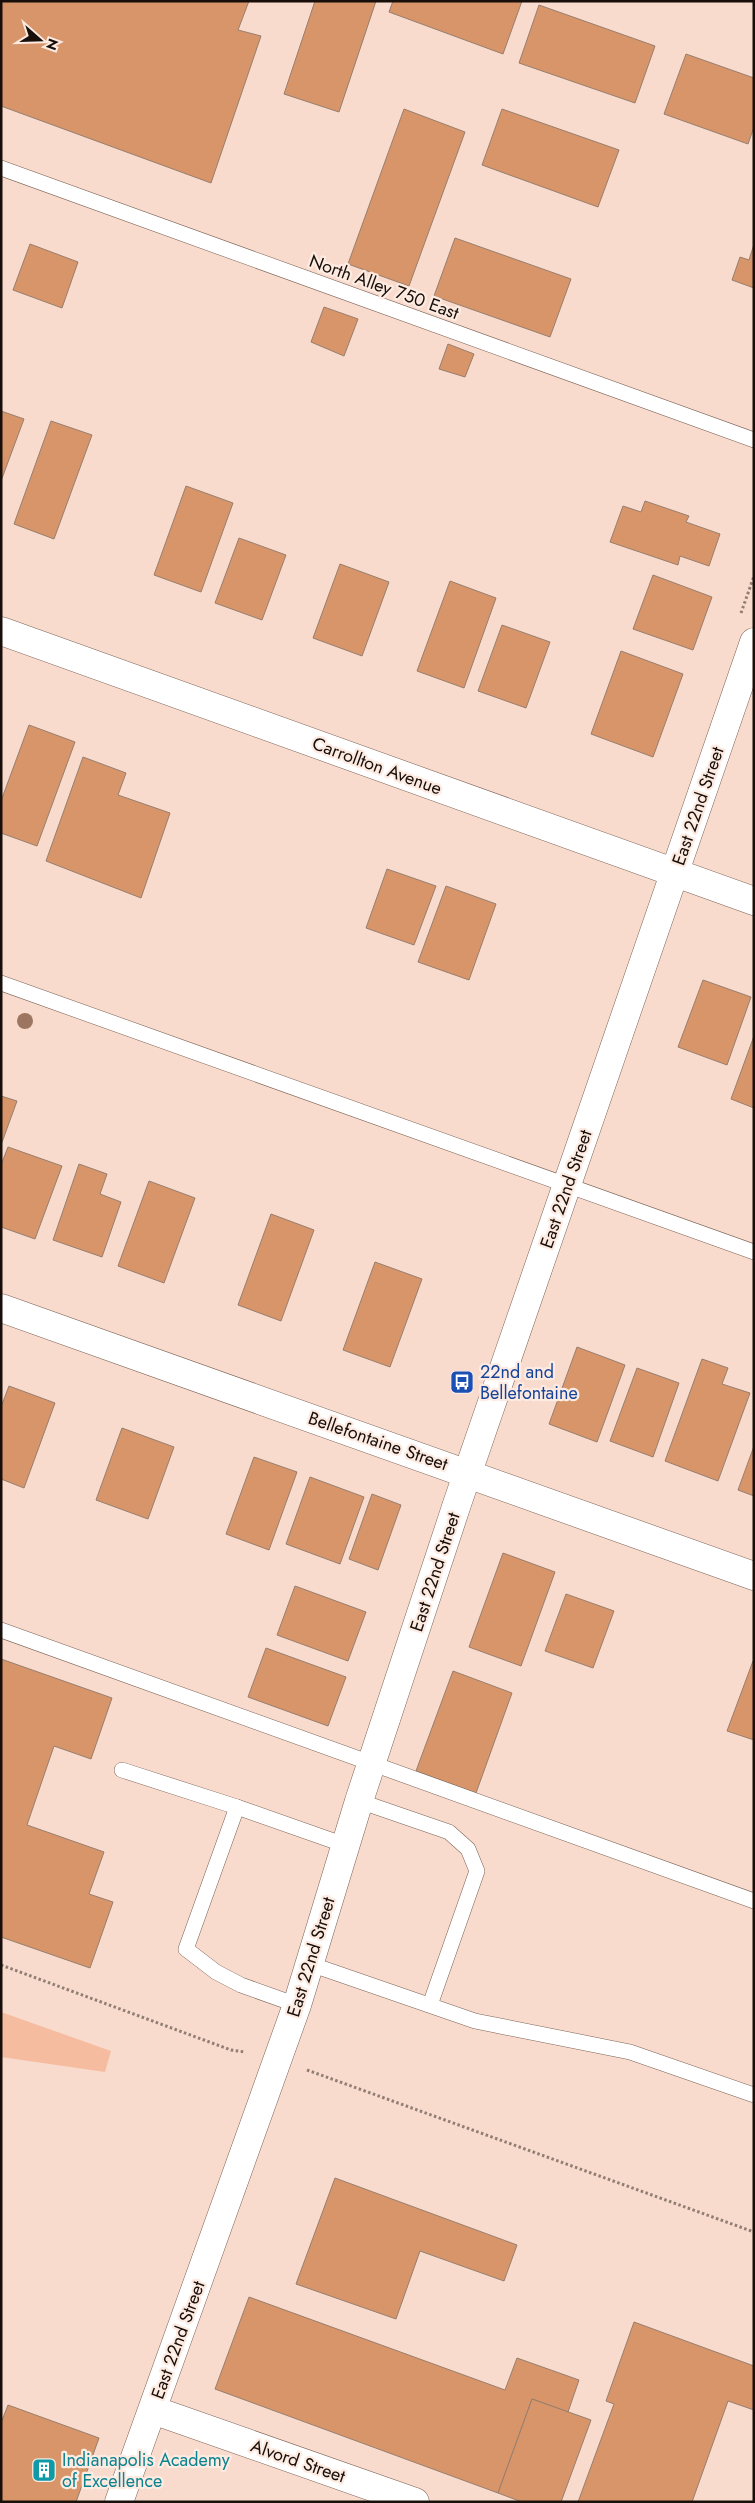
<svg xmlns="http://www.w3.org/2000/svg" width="755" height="2503" viewBox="0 0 755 2503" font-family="Jost,sans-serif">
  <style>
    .green { fill: #f6bc9f }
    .building { fill: #d79569; stroke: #977e6f }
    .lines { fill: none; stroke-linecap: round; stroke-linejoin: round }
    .lane-casing { stroke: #7d6457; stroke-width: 16 }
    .street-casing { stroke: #7d6457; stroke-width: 29 }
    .secondary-casing { stroke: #7d6457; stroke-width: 29 }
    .path { stroke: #917d73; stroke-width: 3; stroke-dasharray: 2.5 2.5; stroke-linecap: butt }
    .lane { stroke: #fff; stroke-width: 15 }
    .street { stroke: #fff; stroke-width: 28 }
    .secondary { stroke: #fff; stroke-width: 28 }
    .tree { fill: #9d7661 }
    .labels { text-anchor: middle; stroke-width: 4.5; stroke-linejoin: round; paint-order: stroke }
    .street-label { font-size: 18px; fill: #180f0a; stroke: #fdebe2 }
    .transit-label { font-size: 18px; fill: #164399; stroke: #fdebe2; text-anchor: start }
    .culture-label { font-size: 18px; fill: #0d838f; stroke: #fdebe2; text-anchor: start }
  </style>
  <rect width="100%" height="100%" fill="#f8dbcd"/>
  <polygon class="green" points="1,2012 111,2051 105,2072 1,2057"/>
  <g class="building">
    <polygon points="1,1 249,1 238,30 261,36 211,183 1,106"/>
    <polygon points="315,1 376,1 339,112 284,94"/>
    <polygon points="393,1 522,1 503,54 389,12"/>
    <polygon points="539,5 655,46 635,103 519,63"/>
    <polygon points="686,54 754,78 754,127 748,144 664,114"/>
    <polygon points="404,109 465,132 409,286 348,264"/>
    <polygon points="502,109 619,150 598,207 482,165"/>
    <polygon points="455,238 571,279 550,337 434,296"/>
    <polygon points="30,244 78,262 62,308 13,290"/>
    <polygon points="754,244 754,288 732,280 740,257 749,260"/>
    <polygon points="324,307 358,319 344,356 311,342"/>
    <polygon points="448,344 474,354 465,377 439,369"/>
    <polygon points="1,411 24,419 1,481"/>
    <polygon points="51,421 92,435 54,539 14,524"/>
    <polygon points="186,486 233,503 201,592 154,575"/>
    <polygon points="645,501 689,516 686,522 720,534 709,566 680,556 678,565 610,542 623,506 641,512"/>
    <polygon points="239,538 286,555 262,620 215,603"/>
    <polygon points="340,564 389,582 362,656 313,638"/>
    <polygon points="653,575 712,597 693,650 633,629"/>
    <polygon points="450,581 496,598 464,688 417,671"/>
    <polygon points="502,625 550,642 526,708 478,691"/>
    <polygon points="621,651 683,674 653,757 591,734"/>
    <polygon points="29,725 75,742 37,846 1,833 1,801"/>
    <polygon points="83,757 126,773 118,795 170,813 141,898 46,861"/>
    <polygon points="387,869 436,886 414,945 366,928"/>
    <polygon points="446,886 496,904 469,980 418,962"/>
    <polygon points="703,980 751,997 727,1065 678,1047"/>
    <polygon points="754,1036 754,1108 731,1099"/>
    <polygon points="1,1096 17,1101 1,1145"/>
    <polygon points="8,1147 62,1166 35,1239 1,1227 1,1165"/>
    <polygon points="79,1164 107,1174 100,1194 121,1202 102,1257 53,1240"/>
    <polygon points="149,1181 195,1198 164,1283 118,1266"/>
    <polygon points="271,1214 314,1230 281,1321 238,1305"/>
    <polygon points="375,1262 422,1279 390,1367 343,1350"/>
    <polygon points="577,1347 625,1365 597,1442 549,1424"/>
    <polygon points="702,1359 728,1368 722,1384 750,1393 718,1481 665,1461"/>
    <polygon points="637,1368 679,1383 653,1457 610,1441"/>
    <polygon points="9,1386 55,1403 24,1488 1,1479 1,1407"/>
    <polygon points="122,1428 174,1447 148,1519 96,1500"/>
    <polygon points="754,1446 754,1496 738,1490"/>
    <polygon points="254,1457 297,1472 269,1550 226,1534"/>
    <polygon points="310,1477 364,1497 340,1564 286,1544"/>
    <polygon points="372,1494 401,1505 378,1570 349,1559"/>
    <polygon points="503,1553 555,1572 521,1666 469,1647"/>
    <polygon points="295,1586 366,1612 348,1661 277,1635"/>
    <polygon points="566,1594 614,1611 593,1668 545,1651"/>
    <polygon points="266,1648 346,1677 328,1726 248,1697"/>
    <polygon points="1,1659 112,1698 91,1759 54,1746 27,1825 104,1852 89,1894 113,1902 90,1968 1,1937"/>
    <polygon points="753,1661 754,1661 754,1740 727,1731"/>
    <polygon points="453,1671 512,1693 476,1793 416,1771"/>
    <polygon points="335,2178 517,2245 504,2281 420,2251 396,2319 296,2284"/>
    <polygon points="249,2297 505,2390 517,2358 579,2380 568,2412 532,2399 498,2493 215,2389"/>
    <polygon points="634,2322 754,2366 754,2410 728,2401 692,2502 578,2502 614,2404 606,2401"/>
    <polygon points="532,2399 591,2420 561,2502 522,2502 498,2493"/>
    <polygon points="8,2405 99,2438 76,2502 1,2502 1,2423"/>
  </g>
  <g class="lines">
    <g class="lane-casing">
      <g id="lane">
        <polyline points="1,168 754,440"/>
        <polyline points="1,983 754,1252"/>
        <polyline points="1,1630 754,1901"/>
        <polyline points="122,1770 237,1807 186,1949 216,1972 241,1985 297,2005"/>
        <polyline points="359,1801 449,1832 468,1849 477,1871 430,2005"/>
        <polyline points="237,1807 345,1845"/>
        <polyline points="310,1964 475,2021 630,2052 754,2095"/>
      </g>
    </g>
    <g class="street-casing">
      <g id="street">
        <polyline points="1,631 754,901"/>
        <polyline points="1,1308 754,1576"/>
        <polyline points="153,2410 415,2502"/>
      </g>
    </g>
    <g class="secondary-casing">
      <polyline id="secondary" points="119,2502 297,2005 359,1801 458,1501 754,642"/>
    </g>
    <g class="path">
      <polyline points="741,613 754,576"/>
      <polyline points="1,1965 231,2050 245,2052"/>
      <polyline points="307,2070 754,2232"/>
    </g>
    <use href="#lane" class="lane"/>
    <use href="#street" class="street"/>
    <use href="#secondary" class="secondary"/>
  </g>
  <circle class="tree" cx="25" cy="1021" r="8"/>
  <defs>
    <g id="bus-square" transform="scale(1.25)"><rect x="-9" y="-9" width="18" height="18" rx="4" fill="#1a4fb4" stroke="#fdebe2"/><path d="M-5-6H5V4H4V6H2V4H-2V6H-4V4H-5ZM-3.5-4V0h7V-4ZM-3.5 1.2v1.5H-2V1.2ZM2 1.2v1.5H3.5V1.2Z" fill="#fff"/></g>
    <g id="building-square" transform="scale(1.25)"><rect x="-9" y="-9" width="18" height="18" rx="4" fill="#0f9aa8" stroke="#fdebe2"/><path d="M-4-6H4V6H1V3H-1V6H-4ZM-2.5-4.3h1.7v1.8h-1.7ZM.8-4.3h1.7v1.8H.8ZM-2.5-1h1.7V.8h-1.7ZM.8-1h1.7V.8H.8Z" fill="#fff"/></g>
  </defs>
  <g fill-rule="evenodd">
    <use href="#bus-square" x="462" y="1382"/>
    <use href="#building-square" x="44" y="2470"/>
  </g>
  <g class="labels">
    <g class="street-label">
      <text transform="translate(384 287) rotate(20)" y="6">North Alley 750 East</text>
      <text transform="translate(377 766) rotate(20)" y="6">Carrollton Avenue</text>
      <text transform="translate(698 806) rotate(-71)" y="6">East 22nd Street</text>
      <text transform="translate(566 1189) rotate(-71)" y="6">East 22nd Street</text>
      <text transform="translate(378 1441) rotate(19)" y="6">Bellefontaine Street</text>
      <text transform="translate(435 1572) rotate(-72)" y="6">East 22nd Street</text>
      <text transform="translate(311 1957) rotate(-73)" y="6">East 22nd Street</text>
      <text transform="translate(178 2340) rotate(-70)" y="6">East 22nd Street</text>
      <text transform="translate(298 2461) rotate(19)" y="6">Alvord Street</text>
    </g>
    <g class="transit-label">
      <text x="480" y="1378">22nd and<tspan x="480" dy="21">Bellefontaine</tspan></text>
    </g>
    <g class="culture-label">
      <text x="62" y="2466">Indianapolis Academy<tspan x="62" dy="21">of Excellence</tspan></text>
    </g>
  </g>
  <rect width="755" height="2503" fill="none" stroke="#180f0a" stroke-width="5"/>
  <g transform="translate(40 40) rotate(110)" stroke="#fdebe2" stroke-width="4" paint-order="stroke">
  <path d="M0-4L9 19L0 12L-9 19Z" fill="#180f0a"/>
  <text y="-8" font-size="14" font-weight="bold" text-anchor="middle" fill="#180f0a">N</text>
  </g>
</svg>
